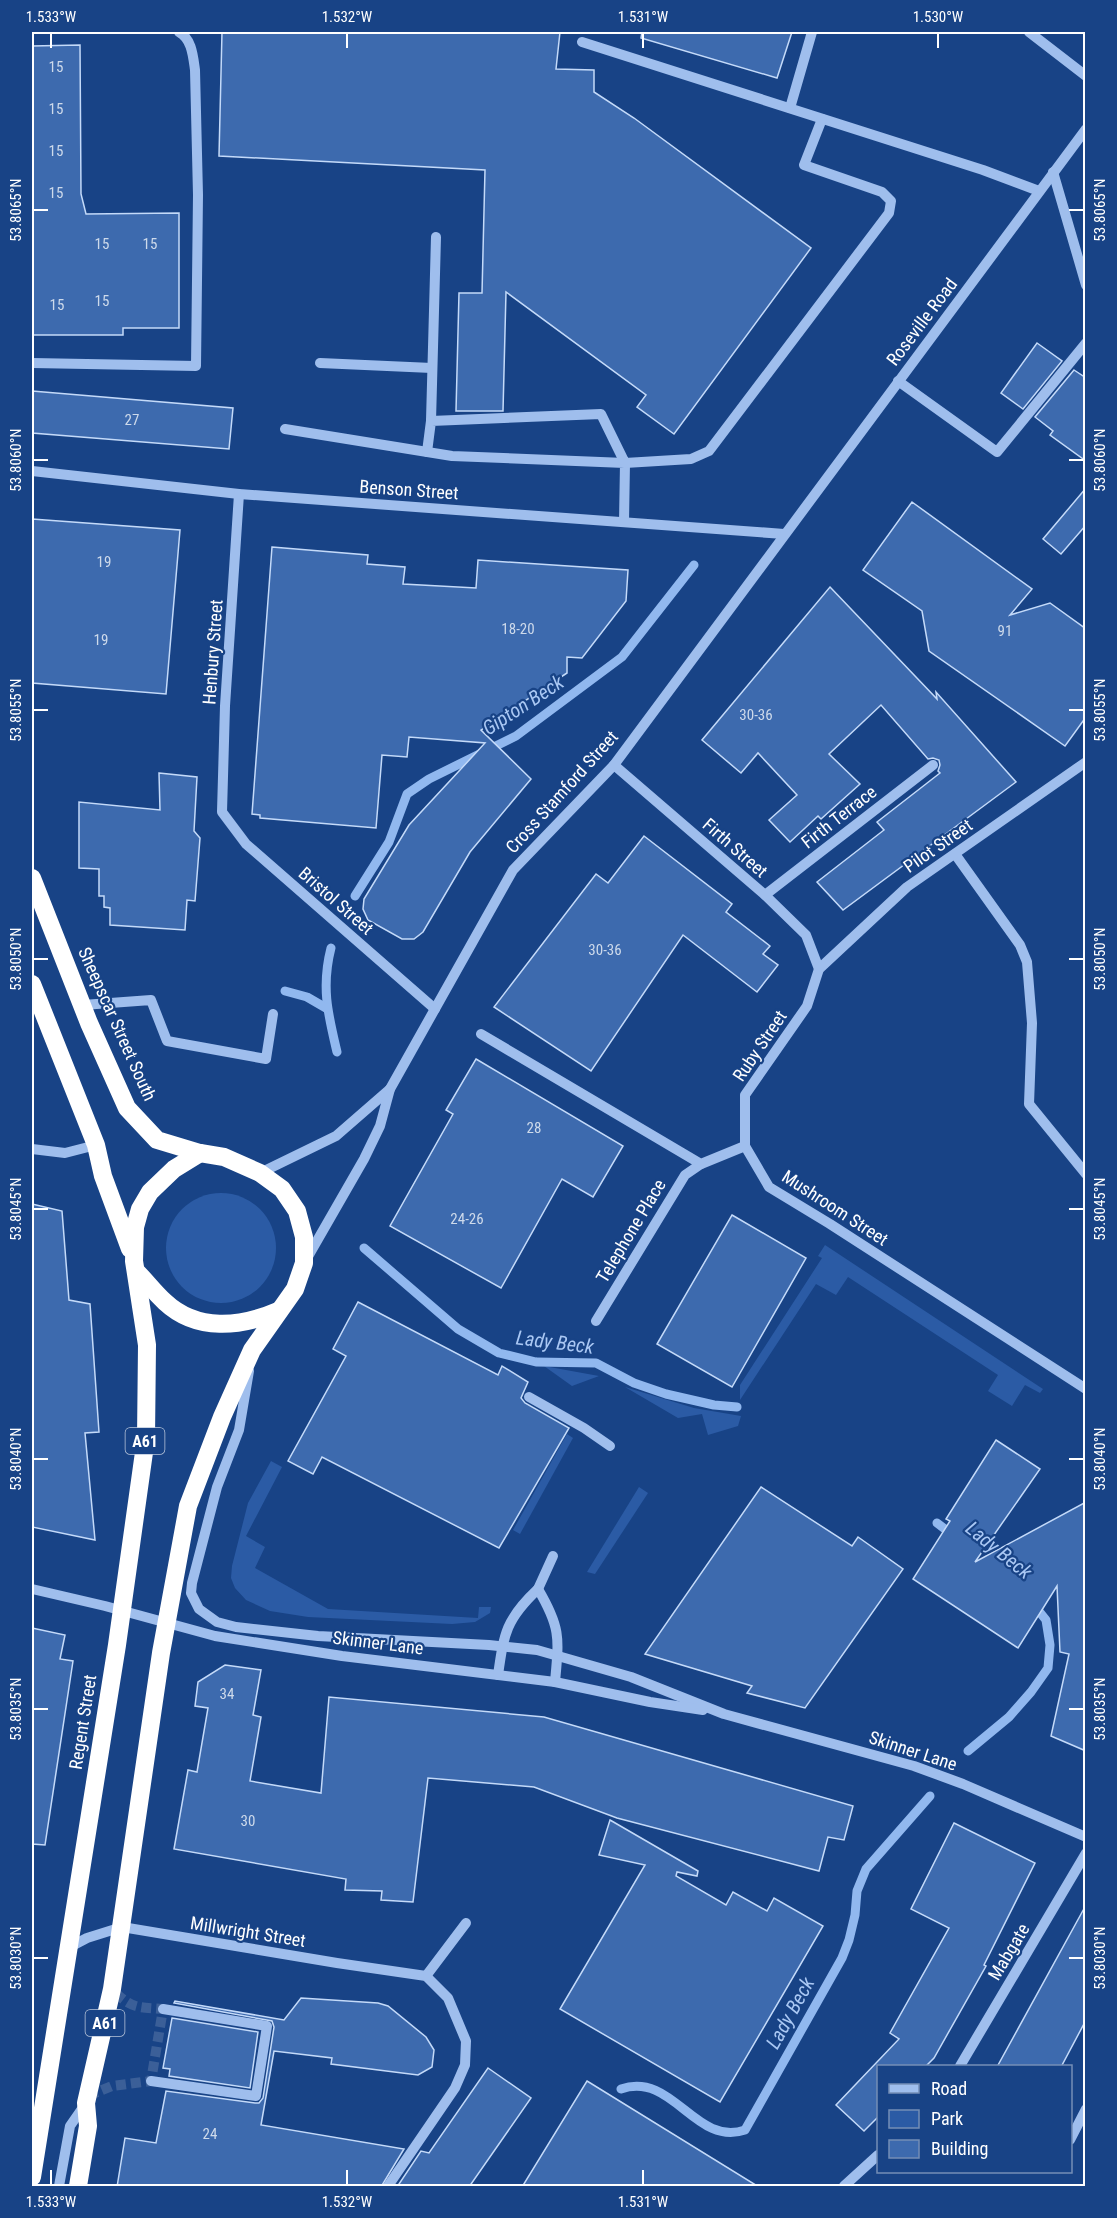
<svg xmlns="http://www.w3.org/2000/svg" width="1117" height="2218" viewBox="0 0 1117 2218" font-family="'Roboto Condensed',sans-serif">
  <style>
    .green { fill: #2b5ba5 }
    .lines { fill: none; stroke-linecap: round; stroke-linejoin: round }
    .stream { stroke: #91b8ef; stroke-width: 9 }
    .building { fill: #3d6aae; stroke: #c4daf9; stroke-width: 1.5 }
    .minor-tunnel { stroke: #3b5f98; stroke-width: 10; stroke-dasharray: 10 5; stroke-linecap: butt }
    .minor { stroke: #9fbeed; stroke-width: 10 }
    .highway { stroke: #fff; stroke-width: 18 }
    .ticks { fill: none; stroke: #fff; stroke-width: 2 }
    .labels { text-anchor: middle; stroke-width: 4.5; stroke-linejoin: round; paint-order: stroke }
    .number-label { font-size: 15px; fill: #cedaeb }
    .shield { fill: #184386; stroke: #bac7db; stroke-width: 1.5 }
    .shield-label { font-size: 16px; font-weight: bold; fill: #fff }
    .street-label { font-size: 18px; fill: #fff; stroke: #184386 }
    .water-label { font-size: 20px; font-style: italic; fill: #aac8f4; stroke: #184386 }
    .neatline { fill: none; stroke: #fff; stroke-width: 2 }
    .ticks-label { font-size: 15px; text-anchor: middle; fill: #fff }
  </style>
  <rect width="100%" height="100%" fill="#184386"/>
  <g class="green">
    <circle cx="221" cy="1248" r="55"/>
    <polygon points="825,1245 1043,1389 1040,1393 1025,1385 1012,1406 988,1391 998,1375 848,1277 836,1295 816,1284 740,1400 740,1385 822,1258 818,1256"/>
    <polygon points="544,1366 599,1376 572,1386"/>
    <polygon points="625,1387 694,1408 741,1416 738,1426 708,1435 702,1414 678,1418"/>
    <polygon points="567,1434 573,1438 520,1534 513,1530"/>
    <polygon points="271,1461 282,1467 246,1536 265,1547 255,1568 328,1609 478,1618 479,1607 491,1607 490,1613 475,1622 452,1624 308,1617 270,1611 246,1600 235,1588 231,1578 232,1566 248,1503"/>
    <polygon points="639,1487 648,1493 595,1574 587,1572"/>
  </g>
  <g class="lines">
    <g class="stream">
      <polyline points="355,896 389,842 407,794 429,779 516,736 622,657 694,565"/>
      <path d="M331,948C321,987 328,1014 337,1052"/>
      <polyline points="285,991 307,997 326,1008"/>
      <polyline points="364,1248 458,1329 499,1353 536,1362 596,1363 634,1383 666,1394 714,1405 737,1407"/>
      <polyline points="937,1523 954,1536"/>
      <polyline points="968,1751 1009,1717 1031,1692 1048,1668 1050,1645 1046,1620 1034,1605"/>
      <path d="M621,2089C673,2071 695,2147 745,2130L842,1958L849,1940L855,1915L857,1891L866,1869L930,1796"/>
    </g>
  </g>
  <g class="building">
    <polygon points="222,32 560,32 556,69 594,70 594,92 634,118 811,248 674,434 637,407 646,395 506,292 503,411 456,411 459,293 482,293 485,170 219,156"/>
    <polygon points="642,32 792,32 777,78 641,38"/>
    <polygon points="80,45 81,194 86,214 179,213 179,328 123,328 123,335 32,335 32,46"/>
    <polygon points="1037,343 1062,361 1023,409 1001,393"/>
    <polygon points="1074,370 1086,378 1086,461 1050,435 1053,431 1035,417"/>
    <polygon points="32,391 233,408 229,449 32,433"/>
    <polygon points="1086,488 1086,525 1061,554 1043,539"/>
    <polygon points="912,502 1032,589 1010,615 1050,603 1086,629 1086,717 1065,746 929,651 922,611 863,570"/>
    <polygon points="32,519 180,530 166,694 32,683"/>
    <polygon points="272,547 368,555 367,564 405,567 403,584 476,588 478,560 628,570 626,601 582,658 567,657 567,673 481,730 531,779 470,852 423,932 414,939 402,939 368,920 363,909 364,899 409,825 485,743 409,737 407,757 382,755 376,828 260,818 260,815 252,814"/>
    <polygon points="830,587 937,699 936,692 1016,782 843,910 817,882 884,830 877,822 940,773 938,771 940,765 939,760 933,758 928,759 881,705 829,754 860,784 821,819 818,816 790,842 769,820 797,795 758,753 741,773 702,740"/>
    <polygon points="159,773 197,777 194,831 200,838 195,901 187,900 185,930 110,925 110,908 104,907 104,896 99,896 99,869 79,868 79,802 160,810"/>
    <polygon points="644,836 732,904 726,912 770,946 763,954 778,965 757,992 683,935 591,1071 494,1007 596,874 608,883"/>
    <polygon points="476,1059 623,1146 593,1197 562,1179 501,1288 390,1226 453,1114 446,1110"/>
    <polygon points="32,1204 62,1211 69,1300 90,1304 99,1432 85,1433 95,1540 32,1527"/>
    <polygon points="732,1215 806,1258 732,1387 657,1344"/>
    <polygon points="358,1302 498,1375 502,1366 528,1382 521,1398 525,1403 569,1428 499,1548 322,1457 313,1474 288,1461 346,1356 333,1349"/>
    <polygon points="996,1440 1040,1469 975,1562 1086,1502 1086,1751 1051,1736 1069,1654 1060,1652 1057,1586 1018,1648 913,1579 950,1521 946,1519"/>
    <polygon points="761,1487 852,1546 858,1537 903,1569 805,1708 747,1693 752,1686 645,1654"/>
    <polygon points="32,1628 65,1635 60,1659 73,1661 45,1845 32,1844"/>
    <polygon points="225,1665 261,1670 253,1715 261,1717 250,1781 321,1793 329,1697 544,1717 853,1806 844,1840 828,1837 819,1871 617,1818 534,1787 428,1778 413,1902 381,1900 382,1891 345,1890 346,1879 174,1849 188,1770 197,1772 208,1708 195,1706 198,1682"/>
    <polygon points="610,1820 698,1871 697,1876 677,1872 676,1876 726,1905 733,1892 767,1911 774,1898 823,1926 720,2102 560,2009 645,1865 599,1855"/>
    <polygon points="954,1823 1035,1863 984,1965 986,1966 934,2058 925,2067 879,2067 879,2116 864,2131 836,2105 899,2039 890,2033 949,1928 911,1909"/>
    <polygon points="1086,1905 1086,2020 1061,2067 997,2067"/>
    <polygon points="301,1998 378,2003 388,2006 426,2037 434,2050 432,2067 418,2075 331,2064 332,2058 274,2051 261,2125 404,2149 381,2187 117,2187 125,2138 156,2143 166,2091 255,2103 259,2103 263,2098 274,2027 272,2021 174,2003 175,2001 284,2020"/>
    <polygon points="172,2018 258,2032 250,2088 169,2076 170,2069 163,2068"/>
    <polygon points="488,2068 531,2098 469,2187 397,2187 421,2151 429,2153"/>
    <polygon points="587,2081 759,2187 522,2187"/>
  </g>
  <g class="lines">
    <path class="minor-tunnel" d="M88,2096L112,2086L151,2081L163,2009C137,2007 131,2009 112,1989"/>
    <g class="minor">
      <polyline points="1029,32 1086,76"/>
      <polyline points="582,42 983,170 1039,191"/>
      <polyline points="790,108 812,32"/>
      <polyline points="1053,172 1086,285"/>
      <path d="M32,363L196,366L198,195L195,70C193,56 192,39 179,32"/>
      <polyline points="320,363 432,368"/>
      <polyline points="898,381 997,452 1086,343"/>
      <polyline points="431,421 436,237"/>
      <polyline points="285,429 452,456 625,463 624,522"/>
      <polyline points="427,452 431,421 601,414 625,463 691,459 709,451 889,213 891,201 882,192 804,165 822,119"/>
      <polyline points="32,471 239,494 784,534"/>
      <polyline points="239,494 225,706 222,812 246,844 435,1009"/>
      <polyline points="614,765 765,895 806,935 819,969"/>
      <polyline points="955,854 1020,945 1027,962 1032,1023 1029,1104 1086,1174"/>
      <polyline points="765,895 933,765"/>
      <polyline points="83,1005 151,1000 167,1041 266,1059 273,1014"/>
      <polyline points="481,1034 701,1164 745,1146 769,1187 830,1224 1086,1389"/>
      <polyline points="745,1146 745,1095 807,1006 819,969 907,887 1086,762"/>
      <polyline points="32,1149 65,1153 96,1145"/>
      <polyline points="260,1173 336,1136 390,1089"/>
      <polyline points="306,1260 364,1159 380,1126 390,1089 513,870 614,765 1086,129"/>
      <polyline points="596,1321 685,1175 701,1164"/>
      <polyline points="249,1371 239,1430 217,1487 192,1583 191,1593 199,1609 217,1622 236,1627 318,1636 489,1645 537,1650 558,1656 631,1677 724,1714 914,1766 963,1784 1086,1837"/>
      <polyline points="529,1397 584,1428 610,1446"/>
      <polyline points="32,1589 105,1606 215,1636 342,1656 555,1682 650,1702 703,1710"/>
      <polyline points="538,1589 553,1556"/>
      <path d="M498,1675C504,1633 506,1619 538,1589C561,1628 559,1638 555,1682"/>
      <polyline points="68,1948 87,1938 122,1927 337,1963 426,1976 448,1998 466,2041 465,2065 455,2088 388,2186"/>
      <polyline points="426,1976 466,1923"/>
      <polyline points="960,2066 1086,1853"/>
      <polyline points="151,2081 256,2096 267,2026 163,2009"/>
      <polyline points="1070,2140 1086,2109"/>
      <polyline points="59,2186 70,2126 86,2103"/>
      <polyline points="844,2186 878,2155"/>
    </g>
    <g class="highway">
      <polyline points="32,878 89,1023 127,1108 157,1140 200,1153 224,1157 260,1173 282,1189 297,1211 304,1237 304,1263 295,1289 252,1350 222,1417 188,1506 161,1653 112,1989 86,2103 88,2126 78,2186"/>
      <polyline points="32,984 96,1145 103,1176 130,1249"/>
      <path d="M136,1271C146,1281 154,1292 165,1302C197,1332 241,1327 278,1311"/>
      <polyline points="32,2177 117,1645 146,1438 147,1345 134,1261 135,1227 140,1209 150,1192 174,1169 200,1153"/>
    </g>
  </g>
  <path class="ticks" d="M51,33V48M347,33V48M643,33V48M938,33V48M33,210H48M1069,210H1084M33,460H48M1069,460H1084M33,710H48M1069,710H1084M33,959H48M1069,959H1084M33,1209H48M1069,1209H1084M33,1459H48M1069,1459H1084M33,1709H48M1069,1709H1084M33,1958H48M1069,1958H1084M51,2170V2185M347,2170V2185M643,2170V2185"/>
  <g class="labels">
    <g class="number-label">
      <text x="56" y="72">15</text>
      <text x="56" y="114">15</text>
      <text x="56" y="156">15</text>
      <text x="56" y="198">15</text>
      <text x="102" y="249">15</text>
      <text x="150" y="249">15</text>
      <text x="102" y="306">15</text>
      <text x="57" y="310">15</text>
      <text x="132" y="425">27</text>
      <text x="104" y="567">19</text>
      <text x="518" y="634">18-20</text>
      <text x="1005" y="636">91</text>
      <text x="101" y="645">19</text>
      <text x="756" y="720">30-36</text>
      <text x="605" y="955">30-36</text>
      <text x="534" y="1133">28</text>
      <text x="467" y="1224">24-26</text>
      <text x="227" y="1699">34</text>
      <text x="248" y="1826">30</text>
      <text x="210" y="2139">24</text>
    </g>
    <g class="shield">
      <rect x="125.5" y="1428" width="39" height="26" rx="4.5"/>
      <rect x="85.5" y="2010" width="39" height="26" rx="4.5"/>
    </g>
    <g class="shield-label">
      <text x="145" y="1447">A61</text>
      <text x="105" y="2029">A61</text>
    </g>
    <g class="street-label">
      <text transform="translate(922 322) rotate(-53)" y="6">Roseville Road</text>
      <text transform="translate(409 490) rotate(4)" y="6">Benson Street</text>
      <text transform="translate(213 652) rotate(-86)" y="6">Henbury Street</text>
      <text transform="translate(562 792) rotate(-48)" y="6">Cross Stamford Street</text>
      <text transform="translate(839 817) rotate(-38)" y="6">Firth Terrace</text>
      <text transform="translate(938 846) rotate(-35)" y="6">Pilot Street</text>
      <text transform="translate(735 848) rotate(41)" y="6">Firth Street</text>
      <text transform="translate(336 901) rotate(41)" y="6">Bristol Street</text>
      <text transform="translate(117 1024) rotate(66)" y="6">Sheepscar Street South</text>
      <text transform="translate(760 1046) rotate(-56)" y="6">Ruby Street</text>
      <text transform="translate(835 1208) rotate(33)" y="6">Mushroom Street</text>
      <text transform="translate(631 1231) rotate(-59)" y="6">Telephone Place</text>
      <text transform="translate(378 1643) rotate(7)" y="6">Skinner Lane</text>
      <text transform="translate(83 1722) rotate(-81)" y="6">Regent Street</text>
      <text transform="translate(913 1751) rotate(18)" y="6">Skinner Lane</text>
      <text transform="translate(248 1932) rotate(9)" y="6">Millwright Street</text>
      <text transform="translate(1009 1952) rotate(-59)" y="6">Mabgate</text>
    </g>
    <g class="water-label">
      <text transform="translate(523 705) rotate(-33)" y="7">Gipton Beck</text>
      <text transform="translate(555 1342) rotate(7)" y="7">Lady Beck</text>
      <text transform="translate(999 1550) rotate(39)" y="7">Lady Beck</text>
      <text transform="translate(790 2013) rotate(-61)" y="7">Lady Beck</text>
    </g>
  </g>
  <rect width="1117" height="2218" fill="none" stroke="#184386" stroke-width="66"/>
  <rect x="877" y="2065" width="195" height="108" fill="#184386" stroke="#748eb6" stroke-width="1.5"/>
  <rect x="889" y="2084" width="30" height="9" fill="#9fbeed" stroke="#748eb6" stroke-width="1.5"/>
  <text x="931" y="2095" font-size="18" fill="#ffffff">Road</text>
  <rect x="889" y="2110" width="30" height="18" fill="#2b5ba5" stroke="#748eb6" stroke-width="1.5"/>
  <text x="931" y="2125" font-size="18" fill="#ffffff">Park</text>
  <rect x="889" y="2140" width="30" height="18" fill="#3d6aae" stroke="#748eb6" stroke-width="1.5"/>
  <text x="931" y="2155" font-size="18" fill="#ffffff">Building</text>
  <rect x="33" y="33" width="1051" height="2152" class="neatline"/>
  <g class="ticks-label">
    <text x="51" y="22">1.533°W</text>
    <text x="347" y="22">1.532°W</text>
    <text x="643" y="22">1.531°W</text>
    <text x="938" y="22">1.530°W</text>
    <text transform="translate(16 210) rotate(-90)" y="5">53.8065°N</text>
    <text transform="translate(1100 210) rotate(-90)" y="5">53.8065°N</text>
    <text transform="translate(16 460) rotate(-90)" y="5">53.8060°N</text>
    <text transform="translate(1100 460) rotate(-90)" y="5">53.8060°N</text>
    <text transform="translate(16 710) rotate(-90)" y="5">53.8055°N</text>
    <text transform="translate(1100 710) rotate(-90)" y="5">53.8055°N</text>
    <text transform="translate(16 959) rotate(-90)" y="5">53.8050°N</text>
    <text transform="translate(1100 959) rotate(-90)" y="5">53.8050°N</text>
    <text transform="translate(16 1209) rotate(-90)" y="5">53.8045°N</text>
    <text transform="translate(1100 1209) rotate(-90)" y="5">53.8045°N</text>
    <text transform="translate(16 1459) rotate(-90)" y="5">53.8040°N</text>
    <text transform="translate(1100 1459) rotate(-90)" y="5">53.8040°N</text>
    <text transform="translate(16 1709) rotate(-90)" y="5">53.8035°N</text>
    <text transform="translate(1100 1709) rotate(-90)" y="5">53.8035°N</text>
    <text transform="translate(16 1958) rotate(-90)" y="5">53.8030°N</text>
    <text transform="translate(1100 1958) rotate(-90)" y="5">53.8030°N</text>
    <text x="51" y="2207">1.533°W</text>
    <text x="347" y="2207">1.532°W</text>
    <text x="643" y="2207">1.531°W</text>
  </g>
</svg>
